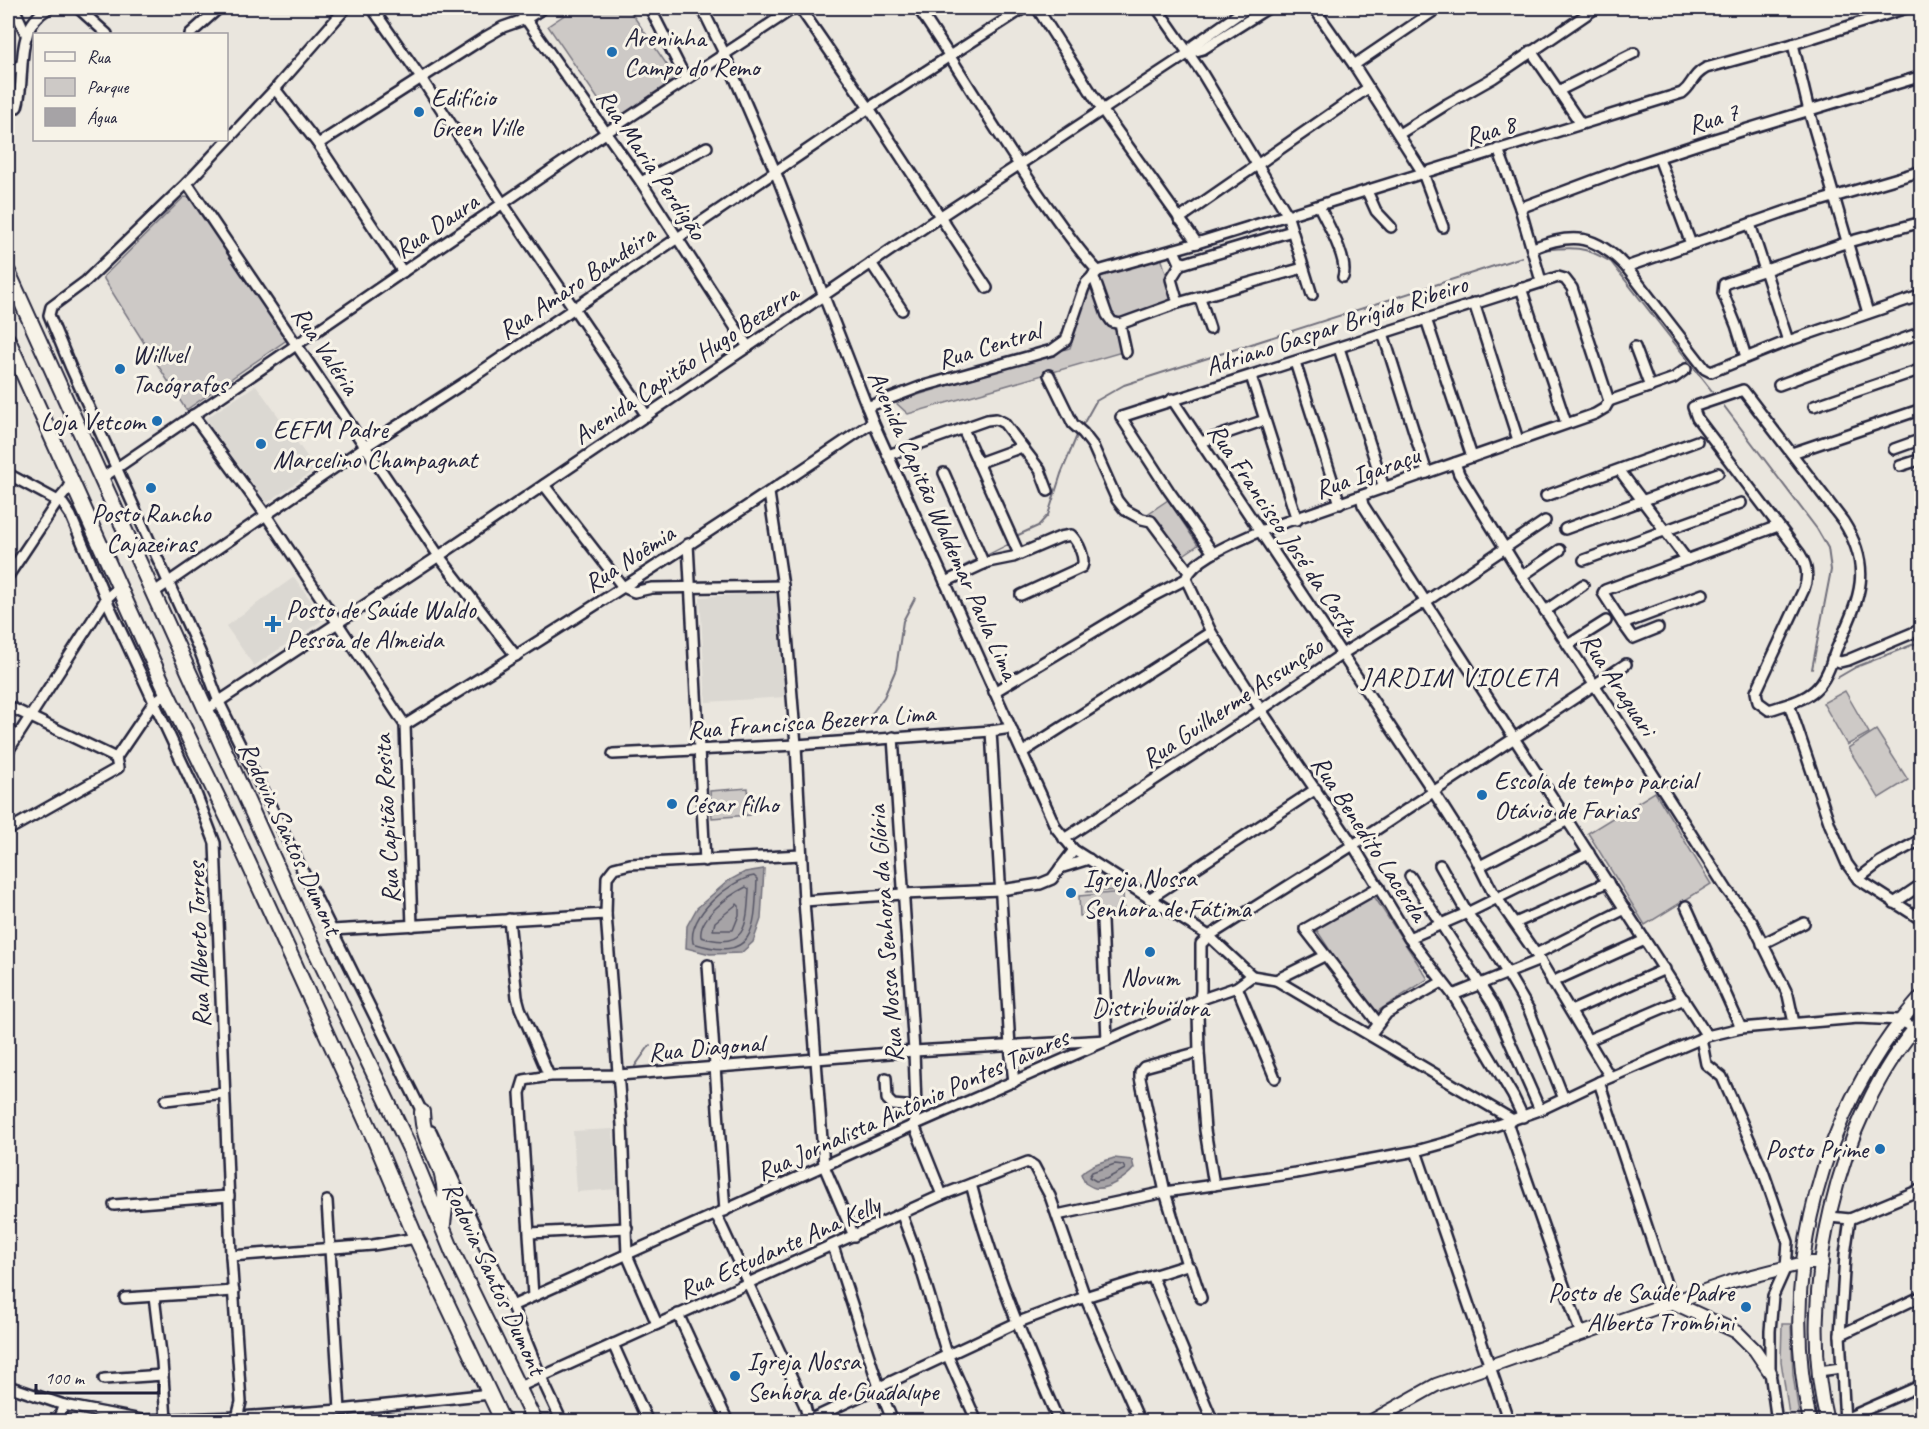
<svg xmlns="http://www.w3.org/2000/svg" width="1929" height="1429" viewBox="0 0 1929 1429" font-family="Caveat,sans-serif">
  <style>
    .built { fill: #dbd8d2 }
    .green { fill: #cdc9c6; stroke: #787680; stroke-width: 1.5 }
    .water { fill: #a6a3a6; stroke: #716f7b; stroke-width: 1.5 }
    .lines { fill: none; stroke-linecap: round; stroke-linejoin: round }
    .shore { stroke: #575666; stroke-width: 1.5 }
    .stream { stroke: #716f7b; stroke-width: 2 }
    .minor-casing { stroke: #22223b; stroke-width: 14 }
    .major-casing { stroke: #22223b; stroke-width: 16 }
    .highway-casing { stroke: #22223b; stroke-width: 18 }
    .minor { stroke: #f7f3e8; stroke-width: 9 }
    .major { stroke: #f7f3e8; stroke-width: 12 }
    .highway { stroke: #f7f3e8; stroke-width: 14 }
    .poi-dot { fill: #1f6fb2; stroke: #f7f3e8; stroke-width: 2 }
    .labels { text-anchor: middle; stroke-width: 6; stroke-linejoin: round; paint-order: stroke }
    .poi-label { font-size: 26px; fill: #22223b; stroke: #f7f3e8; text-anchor: start }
    .street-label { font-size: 26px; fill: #22223b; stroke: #f7f3e8 }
    .neighbourhood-label { font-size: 27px; letter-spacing: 1.5px; fill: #22223b; stroke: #f7f3e8 }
  </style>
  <rect width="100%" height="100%" fill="#eae6de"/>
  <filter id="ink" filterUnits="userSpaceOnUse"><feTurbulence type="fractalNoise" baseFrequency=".0167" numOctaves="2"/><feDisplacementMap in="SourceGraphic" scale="12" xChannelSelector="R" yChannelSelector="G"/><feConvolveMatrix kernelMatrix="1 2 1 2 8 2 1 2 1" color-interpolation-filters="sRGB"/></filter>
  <g filter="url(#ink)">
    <g class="built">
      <polygon points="256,385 316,469 267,503 205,419"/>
      <polygon points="294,577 322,616 321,621 254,666 226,626"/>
      <polygon points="779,592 785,697 706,702 700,597"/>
      <polygon points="613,1129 617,1189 577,1192 573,1131"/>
      <polygon points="411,1410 435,1421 313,1421 315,1419"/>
    </g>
    <g class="green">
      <polygon points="575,8 628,8 676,78 613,121 548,26"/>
      <polygon points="184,197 193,198 288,339 186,410 104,279 104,276"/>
      <polygon points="1161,257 1175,302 1115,321 1122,352 908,414 895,402 1070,348 1090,285 1101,276"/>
      <polygon points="1168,500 1198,545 1176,560 1146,515"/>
      <polygon points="1845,691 1869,733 1847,745 1823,703"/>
      <polygon points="1876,730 1908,780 1879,798 1848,748"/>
      <polygon points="748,788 750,815 712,818 710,791"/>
      <polygon points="1655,792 1711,884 1645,925 1588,833"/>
      <polygon points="1101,875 1117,886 1119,890 1087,892"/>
      <polygon points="1123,892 1124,912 1080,916 1079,896"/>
      <polygon points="1372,893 1428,979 1372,1015 1316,929"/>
      <polygon points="1782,1324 1791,1324 1793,1375 1800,1421 1790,1421 1781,1361"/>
    </g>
    <g class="water">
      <polygon points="764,869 761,919 753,942 741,953 710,954 686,948 687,926 697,908 728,881 745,872"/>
      <path d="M1114,1158L1132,1160L1134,1168C1126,1178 1107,1190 1095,1188C1091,1187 1088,1185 1085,1183L1081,1174C1090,1164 1102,1162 1114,1158Z"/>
    </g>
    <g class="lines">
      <g class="shore">
        <path d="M754,876L757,879C755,929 755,963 693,943C687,916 730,880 754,876Z"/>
        <path d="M746,887L749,889C747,926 746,951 701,937C698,917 730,895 746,887Z"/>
        <polygon points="737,904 739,906 739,915 733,930 713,930 715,922"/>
        <polygon points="1115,1164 1123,1165 1125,1169 1106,1179 1096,1181 1089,1177 1092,1172"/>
      </g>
      <g class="stream">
        <path d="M1541,250C1572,247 1583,245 1611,262L1712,391"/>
        <polyline points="1724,406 1817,529 1828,548 1831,570 1812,669"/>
        <polyline points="1081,428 1096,401 1124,385 1522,257"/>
        <polyline points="1016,536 1038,526 1048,515 1061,474 1078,433"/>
        <polyline points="986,556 1010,544"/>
        <polyline points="949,574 978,559"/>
        <polyline points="1837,678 1856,667 1922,641"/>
        <polyline points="857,736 862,727 884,697 896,669 903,621 915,598"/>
        <polyline points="635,1066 650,1045"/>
      </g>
      <g class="minor-casing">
        <g id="minor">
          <polyline points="14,8 27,36"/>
          <polyline points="78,8 107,34"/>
          <polyline points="346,8 275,89 187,183 86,281 51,307 49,315 71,368 200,652 219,702 424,1116"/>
          <polyline points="372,8 421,78 503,204 647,416"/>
          <polyline points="518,8 641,182 748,347"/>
          <polyline points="650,8 686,79"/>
          <polyline points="702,8 724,53 775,171 873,422 1056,828 1074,850 1209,936 1252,976"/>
          <polyline points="800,8 869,108 987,288"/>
          <path d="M918,8C964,75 1004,147 1053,214C1067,233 1081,254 1098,271"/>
          <polyline points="1037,8 1103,111 1197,243"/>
          <polyline points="1157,8 1202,73 1287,214 1312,295"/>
          <polyline points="1314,8 1354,65 1423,173 1443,227"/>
          <polyline points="190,34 219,8"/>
          <polyline points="1793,44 1809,111 1868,313"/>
          <polyline points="1531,51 1581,124"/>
          <polyline points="1189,53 1194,45 1247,8"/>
          <polyline points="1354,65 1438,8"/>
          <polyline points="8,71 21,65"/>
          <polyline points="275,89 318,144 403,272"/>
          <polyline points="1558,91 1634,53"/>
          <path d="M17,107C27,74 12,29 49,8"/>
          <polyline points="1399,134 1447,104 1493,78 1596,8"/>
          <polyline points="318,144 484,38 503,27 526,19 543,8"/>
          <polyline points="1498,149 1520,208 1541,281"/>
          <polyline points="1659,158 1691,244"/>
          <polyline points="641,182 707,147"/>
          <polyline points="187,183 439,556 516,656"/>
          <polyline points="1367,191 1376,211 1391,227"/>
          <path d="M1319,206C1327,223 1349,260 1343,277"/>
          <polyline points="1520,208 1632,166 1708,141 1922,76"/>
          <polyline points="1179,219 1368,88"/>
          <polyline points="1750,224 1788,341"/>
          <path d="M1533,248C1573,232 1596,235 1626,267L1705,369L1711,372L1788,341L1922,295"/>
          <polyline points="1174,250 1179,261 1185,263 1292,231"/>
          <polyline points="871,263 902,310"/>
          <polyline points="1626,267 1789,210 1922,171"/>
          <polyline points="1093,275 1107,315 1112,322 1120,324 1126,352"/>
          <polyline points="1521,288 1566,423"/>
          <polyline points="1200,298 1210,329"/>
          <polyline points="1178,303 1171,279 1181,263"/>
          <polyline points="1474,303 1518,440"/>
          <polyline points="1426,319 1472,457"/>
          <polyline points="1120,324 1178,303 1303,268"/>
          <polyline points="1383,333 1427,473"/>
          <polyline points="1635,347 1650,387"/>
          <polyline points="1339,348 1384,488"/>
          <polyline points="1746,357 1736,325 1723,293 1724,284 1848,242 1922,222"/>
          <polyline points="1295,362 1340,504"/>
          <polyline points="1049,375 1073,424 1083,433 1093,446 1117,500 1125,510 1142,519 1151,521 1189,572"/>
          <polyline points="1251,376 1297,520"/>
          <polyline points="1779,385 1922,332"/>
          <path d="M1743,390L1843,521C1875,571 1858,601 1836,650C1831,664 1826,680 1815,690C1803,701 1784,705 1769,710L1758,702L1756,692L1804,589C1809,576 1807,565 1800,554L1697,418L1693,407Z"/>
          <polyline points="1172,399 1433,791 1475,857 1492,891 1536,954 1610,1077"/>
          <polyline points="1609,401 1674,378 1686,369"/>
          <polyline points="1814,406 1922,369"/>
          <path d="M867,407L920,387L1052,350L1066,340L1083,290L1086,283L1098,271L1197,243L1682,93C1693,85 1691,76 1706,68L1793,44L1906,8"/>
          <polyline points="193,415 266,515 405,725 412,926"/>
          <polyline points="963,429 1019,554"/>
          <polyline points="1201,442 1265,420"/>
          <polyline points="1894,449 1922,439"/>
          <polyline points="1792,453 1922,409"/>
          <polyline points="888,455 987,420 996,419 1004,423 1040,470 1048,491"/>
          <polyline points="978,463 1022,447"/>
          <polyline points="1455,463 1459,474 1522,576 1633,743 1727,890 1752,922 1788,995 1794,1023"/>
          <polyline points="1900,466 1922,459"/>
          <polyline points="1620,471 1687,560"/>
          <polyline points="944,473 984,564"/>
          <polyline points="8,474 58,501 63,504 71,516 106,599 194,788 215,843 231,1256 241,1402 236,1422"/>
          <polyline points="102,478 607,132 794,8"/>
          <polyline points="544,485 623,587 634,592 652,588 783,586"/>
          <polyline points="769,493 783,586 796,745 804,901 824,1166 854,1236"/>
          <polyline points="1361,496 1363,505 1707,1036"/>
          <polyline points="1546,496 1697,441"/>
          <polyline points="1565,529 1718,473"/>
          <polyline points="688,544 705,861"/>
          <polyline points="1213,553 1169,491 1121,417 1558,277 1565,279 1572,288 1609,401"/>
          <polyline points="1584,560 1741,503"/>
          <polyline points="8,576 58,501 73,483"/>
          <polyline points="1522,576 1560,550"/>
          <polyline points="1186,579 1211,632 1261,710 1353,845 1409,938 1453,995 1513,1096 1523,1117"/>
          <path d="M945,582L988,562L1013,557L1060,537L1071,535C1078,542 1086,558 1082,567L1021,595"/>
          <polyline points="153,593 366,446 467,381 869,108 1024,8"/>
          <polyline points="1703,594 1623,624 1603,593 1605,590 1778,526"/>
          <polyline points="1545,611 1583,585"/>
          <polyline points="1623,624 1633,638 1658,628"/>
          <polyline points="1568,645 1606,621"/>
          <polyline points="1832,659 1840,662 1848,660 1922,629"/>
          <path d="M994,692L1153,596L1186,579C1194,557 1239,541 1260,531L1595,414L1605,408L1609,401"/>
          <polyline points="1789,704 1830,825 1847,864 1858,879 1922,920"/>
          <polyline points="8,706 116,758"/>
          <polyline points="206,710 439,556 941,216 1189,53 1203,49 1268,8"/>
          <path d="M405,725C563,627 720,526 873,422"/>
          <polyline points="991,731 1010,1047 1014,1082"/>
          <polyline points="893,737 914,1051 916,1107 914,1125 942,1195"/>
          <polyline points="8,751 106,599 119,587"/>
          <polyline points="1023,752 1211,632"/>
          <polyline points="613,754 796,745 991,731 1011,728"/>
          <polyline points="8,830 118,768 116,758 154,702 167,693"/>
          <polyline points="1064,839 1261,710 1342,654 1425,602 1545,521"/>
          <polyline points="1440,865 1467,913 1493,949 1529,1010 1564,1099"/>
          <polyline points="1480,866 1568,820"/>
          <polyline points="1060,868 1089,859"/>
          <polyline points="1410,876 1494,1006 1540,1110"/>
          <polyline points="1858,879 1880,862 1922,839"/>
          <polyline points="1149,899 1316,789"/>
          <polyline points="804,901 903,894 1001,890 1040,884 1052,879 1074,850"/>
          <polyline points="1894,903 1922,884"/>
          <polyline points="1686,906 1741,1028"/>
          <polyline points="509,919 517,997 520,1008 549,1076"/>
          <polyline points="1515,923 1608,882"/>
          <polyline points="332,930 606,914"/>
          <polyline points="1409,938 1467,913 1589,853"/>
          <polyline points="1762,944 1804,923"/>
          <polyline points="1536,954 1625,909"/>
          <polyline points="708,965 725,1211"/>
          <polyline points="1276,980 1324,956"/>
          <polyline points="1552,982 1645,940"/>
          <polyline points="1237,987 1275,1078"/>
          <polyline points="1453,995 1540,960"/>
          <polyline points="1571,1011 1665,969"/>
          <polyline points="1378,1023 1305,929 1379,887"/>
          <polyline points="1370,1035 1387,1013 1442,982"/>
          <polyline points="1701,1038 1706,1064 1722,1077 1730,1095 1763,1171 1788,1242 1786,1267 1773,1296 1770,1331 1770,1372 1777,1422"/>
          <polyline points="1588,1040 1684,999"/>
          <polyline points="1199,1052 1144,1067 1140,1072 1140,1078 1165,1192 1187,1265 1191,1268 1201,1298"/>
          <polyline points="886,1078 887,1099 893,1105 916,1107"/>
          <polyline points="1599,1082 1672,1302"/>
          <polyline points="166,1100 224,1093"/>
          <polyline points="1507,1123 1581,1334"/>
          <polyline points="431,1131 512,1306 541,1377 562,1422"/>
          <polyline points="1416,1151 1509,1422"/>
          <path d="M971,1184C992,1266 1025,1344 1059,1422"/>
          <polyline points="1214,1185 1205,1130 1199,1052 1198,1012 1201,991 1201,944 1209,936 1353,845 1626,664"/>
          <polyline points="327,1201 340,1410"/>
          <polyline points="114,1205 229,1196"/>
          <polyline points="716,1214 805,1406 809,1422"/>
          <polyline points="902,1215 917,1255 947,1354 977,1422"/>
          <polyline points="1057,1215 1165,1192 1296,1173 1416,1151 1452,1141 1540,1110 1599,1082 1707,1036 1741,1028 1858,1018 1900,1020 1914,1028"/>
          <polyline points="1830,1217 1850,1219 1922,1189"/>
          <polyline points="530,1233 627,1228"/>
          <polyline points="833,1246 879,1387 893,1422"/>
          <polyline points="231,1256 373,1245 416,1238"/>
          <polyline points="1152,1276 1213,1422"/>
          <polyline points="154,1296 162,1362 166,1420"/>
          <polyline points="533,1296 520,1093 524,1080 549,1076 619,1075 914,1051 1107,1040 1102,921"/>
          <polyline points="125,1298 234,1291"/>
          <polyline points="512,1306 914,1125 1199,1000 1237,987 1252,976 1276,980 1513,1120"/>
          <polyline points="678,1314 728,1422"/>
          <polyline points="657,1324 627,1255 622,1125 606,914 607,877 614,868 630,864 801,855"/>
          <polyline points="1840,1335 1922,1296"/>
          <polyline points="613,1344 648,1422"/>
          <polyline points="1819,1371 1841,1368"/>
          <polyline points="104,1379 163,1375"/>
          <polyline points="8,1386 64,1405 142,1420 239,1417 340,1410 490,1394"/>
          <polyline points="519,1387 942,1195 1028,1162 1034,1166 1050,1196 1085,1297 1140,1422"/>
          <polyline points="1845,1419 1922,1385"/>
          <polyline points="57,1422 64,1405"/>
          <polyline points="805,1422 1016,1323 1085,1297 1187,1265"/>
          <polyline points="1845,1422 1840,1335 1845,1255 1850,1219"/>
        </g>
      </g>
      <g class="major-casing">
        <g id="major">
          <polyline points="1672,1302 1737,1332 1755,1350 1770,1372"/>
          <polyline points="1370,1422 1436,1385 1581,1334 1733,1281 1804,1263 1822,1263"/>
          <path d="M1810,1422C1778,1273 1820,1109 1922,996"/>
          <path d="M1827,1422C1796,1297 1836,1116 1922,1020"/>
        </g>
      </g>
      <g class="highway-casing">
        <g id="highway">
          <polyline points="8,272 306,931 410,1149 453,1253 535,1422"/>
          <polyline points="8,340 167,693 233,829 373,1136 416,1238 503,1422"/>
          <path d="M422,1112C422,1135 433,1151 441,1171C446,1188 446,1207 443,1224"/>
        </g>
      </g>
      <use href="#minor" class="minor"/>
      <use href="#major" class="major"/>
      <use href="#highway" class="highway"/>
    </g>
  </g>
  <g class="poi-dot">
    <circle cx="612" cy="52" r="6"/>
    <circle cx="419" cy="112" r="6"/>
    <circle cx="120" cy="369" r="6"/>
    <circle cx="157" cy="421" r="6"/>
    <circle cx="261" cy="444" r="6"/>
    <circle cx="151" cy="488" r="6"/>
    <path d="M270 615h6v6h6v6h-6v6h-6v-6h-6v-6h6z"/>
    <circle cx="1482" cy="795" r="6"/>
    <circle cx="672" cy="804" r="6"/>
    <circle cx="1071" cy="893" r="6"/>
    <circle cx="1150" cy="952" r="6"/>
    <circle cx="1880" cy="1149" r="6"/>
    <circle cx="1746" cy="1307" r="6"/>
    <circle cx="735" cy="1376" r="6"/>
  </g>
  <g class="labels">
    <g class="poi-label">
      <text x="624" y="46">Areninha<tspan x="624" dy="30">Campo do Remo</tspan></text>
      <text x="431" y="106">Edifício<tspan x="431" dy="30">Green Ville</tspan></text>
      <text x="132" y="363">Willvel<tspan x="132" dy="30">Tacógrafos</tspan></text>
      <text x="145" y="430" text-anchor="end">Loja Vetcom</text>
      <text x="273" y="438">EEFM Padre<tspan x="273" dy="30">Marcelino Champagnat</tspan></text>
      <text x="151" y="522" text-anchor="middle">Posto Rancho<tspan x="151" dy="30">Cajazeiras</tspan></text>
      <text x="286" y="618">Posto de Saúde Waldo<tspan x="286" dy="30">Pessoa de Almeida</tspan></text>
      <text x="1494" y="789">Escola de tempo parcial<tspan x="1494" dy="30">Otávio de Farias</tspan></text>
      <text x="684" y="813">César filho</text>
      <text x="1083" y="887">Igreja Nossa<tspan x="1083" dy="30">Senhora de Fátima</tspan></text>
      <text x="1150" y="986" text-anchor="middle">Novum<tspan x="1150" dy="30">Distribuidora</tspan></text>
      <text x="1868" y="1158" text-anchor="end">Posto Prime</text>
      <text x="1734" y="1301" text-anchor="end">Posto de Saúde Padre<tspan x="1734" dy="30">Alberto Trombini</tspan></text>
      <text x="747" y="1370">Igreja Nossa<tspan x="747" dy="30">Senhora de Guadalupe</tspan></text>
    </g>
    <g class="street-label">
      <text transform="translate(1713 118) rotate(-17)" y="9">Rua 7</text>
      <text transform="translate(1490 130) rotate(-17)" y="9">Rua 8</text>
      <text transform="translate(652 164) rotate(56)" y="9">Rua Maria Perdigão</text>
      <text transform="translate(436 225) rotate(-34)" y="9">Rua Daura</text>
      <text transform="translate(576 282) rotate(-34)" y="9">Rua Amaro Bandeira</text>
      <text transform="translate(1336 325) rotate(-18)" y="9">Adriano Gaspar Brígido Ribeiro</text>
      <text transform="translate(989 345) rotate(-17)" y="9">Rua Central</text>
      <text transform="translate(326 350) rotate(56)" y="9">Rua Valéria</text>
      <text transform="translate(685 364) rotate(-34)" y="9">Avenida Capitão Hugo Bezerra</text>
      <text transform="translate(1367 472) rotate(-20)" y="9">Rua Igaraçu</text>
      <text transform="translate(944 525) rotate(66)" y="9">Avenida Capitão Waldemar Paula Lima</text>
      <text transform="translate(1284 529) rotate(56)" y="9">Rua Francisco José da Costa</text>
      <text transform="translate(629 558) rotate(-33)" y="9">Rua Noêmia</text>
      <text transform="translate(1619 684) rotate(57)" y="9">Rua Araguari</text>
      <text transform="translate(1232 702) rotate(-34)" y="9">Rua Guilherme Assunção</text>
      <text transform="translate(811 721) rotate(-4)" y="9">Rua Francisca Bezerra Lima</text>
      <text transform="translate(386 819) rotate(-93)" y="9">Rua Capitão Rosita</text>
      <text transform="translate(291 838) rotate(65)" y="9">Rodovia Santos Dumont</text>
      <text transform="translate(1370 838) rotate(57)" y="9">Rua Benedito Lacerda</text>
      <text transform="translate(885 934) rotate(-94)" y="9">Rua Nossa Senhora da Glória</text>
      <text transform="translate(198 945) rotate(-92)" y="9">Rua Alberto Torres</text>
      <text transform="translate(706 1047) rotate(-5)" y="9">Rua Diagonal</text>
      <text transform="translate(912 1104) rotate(-24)" y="9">Rua Jornalista Antônio Pontes Tavares</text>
      <text transform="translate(779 1247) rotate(-24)" y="9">Rua Estudante Ana Kelly</text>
      <text transform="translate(495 1278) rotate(65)" y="9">Rodovia Santos Dumont</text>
    </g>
    <g class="neighbourhood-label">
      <text x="1460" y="686">JARDIM VIOLETA</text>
    </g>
  </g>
  <rect width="1929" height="1429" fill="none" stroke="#f7f3e8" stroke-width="30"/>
  <rect x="15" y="15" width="1899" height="1399" fill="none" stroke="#22223b" stroke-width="2" filter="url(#ink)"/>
  <rect x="33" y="33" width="195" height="108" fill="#f7f3e8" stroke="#a29fa3" stroke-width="1.5"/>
  <rect x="45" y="52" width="30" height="9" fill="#f7f3e8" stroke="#a29fa3" stroke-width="1.5"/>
  <text x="87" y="63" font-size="18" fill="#22223b">Rua</text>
  <rect x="45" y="78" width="30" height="18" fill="#cdc9c6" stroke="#a29fa3" stroke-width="1.5"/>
  <text x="87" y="93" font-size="18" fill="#22223b">Parque</text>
  <rect x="45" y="108" width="30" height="18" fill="#a6a3a6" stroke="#a29fa3" stroke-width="1.5"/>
  <text x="87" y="123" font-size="18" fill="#22223b">Água</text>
  <path d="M36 1384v9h123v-9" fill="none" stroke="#22223b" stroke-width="3"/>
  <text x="45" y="1384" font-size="18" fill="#22223b" stroke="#f7f3e8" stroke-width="4.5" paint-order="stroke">100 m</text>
</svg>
